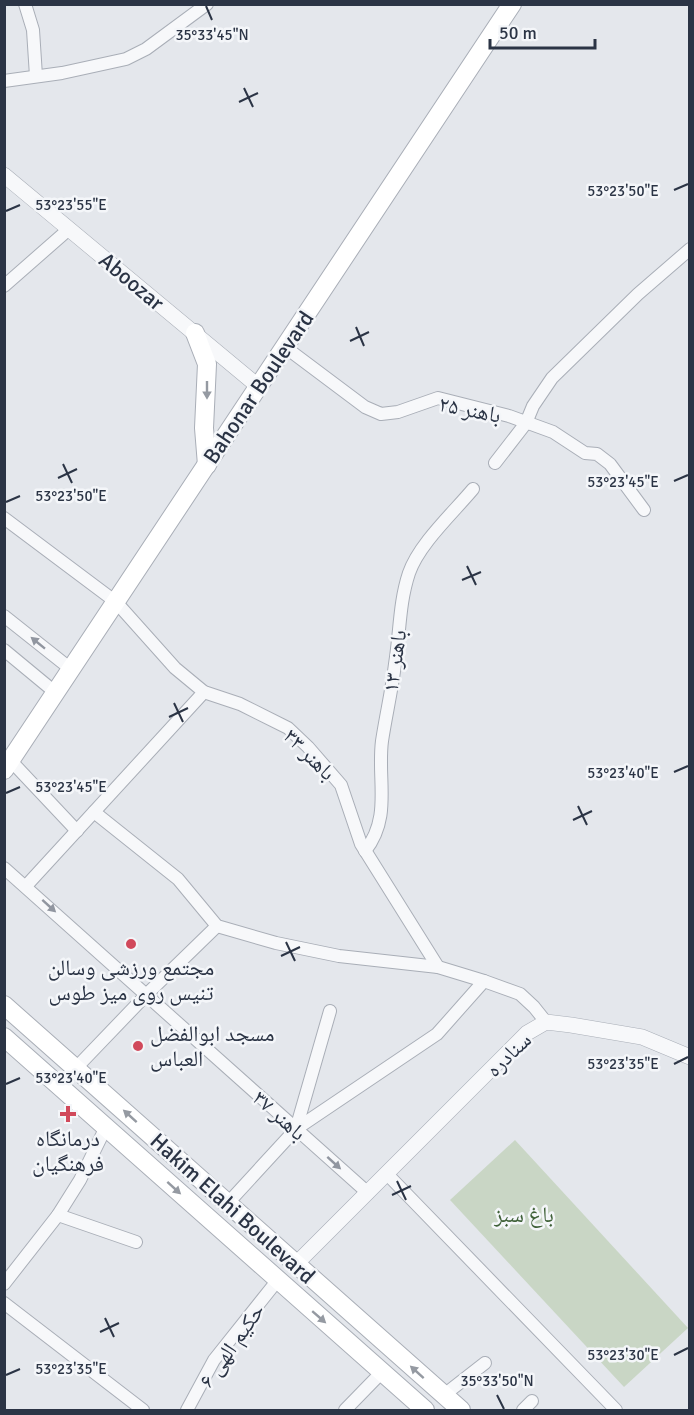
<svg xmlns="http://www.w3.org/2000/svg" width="694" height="1415" viewBox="0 0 694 1415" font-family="Signika,'Noto Naskh Arabic',sans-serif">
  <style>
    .green { fill: #c9d6c5 }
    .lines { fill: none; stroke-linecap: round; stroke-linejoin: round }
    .minor-casing { stroke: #a9aeb7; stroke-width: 14 }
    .tertiary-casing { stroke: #a9aeb7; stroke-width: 16 }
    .secondary-casing { stroke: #a9aeb7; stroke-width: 20 }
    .minor { stroke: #f7f8fa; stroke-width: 12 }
    .tertiary { stroke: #f7f8fa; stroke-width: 15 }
    .secondary { stroke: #fff; stroke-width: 18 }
    .oneway { fill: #959aa2 }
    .oneway2 { fill: #9196a0 }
    .ticks { fill: none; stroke: #2b3445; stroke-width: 2 }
    .poi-dot { fill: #d1495b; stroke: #f4f6f9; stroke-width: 2 }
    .labels { text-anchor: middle; stroke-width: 5; stroke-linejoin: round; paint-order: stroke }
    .street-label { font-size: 22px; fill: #2b3445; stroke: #f4f6f9 }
    .poi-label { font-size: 22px; fill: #2b3445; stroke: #f4f6f9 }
    .park-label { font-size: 22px; fill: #3f6138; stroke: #f4f6f9 }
    .ticks-label { font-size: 15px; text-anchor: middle; fill: #2b3445; stroke: #f4f6f9; stroke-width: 5; stroke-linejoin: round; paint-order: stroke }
  </style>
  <rect width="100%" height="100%" fill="#e4e7ec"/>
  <polygon class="green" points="515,1140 688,1328 624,1387 450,1200"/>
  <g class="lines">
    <g class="minor-casing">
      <g id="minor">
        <polyline points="25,4 33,30 36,76"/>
        <polyline points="4,81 62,73 126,59 146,49 207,4"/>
        <polyline points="4,286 69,229"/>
        <polyline points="285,347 365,407 381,414 398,412 438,398 509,416 553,432 585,453 597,454 610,464 644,510"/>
        <polyline points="495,463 526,423 533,406 552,378 638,294 690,249"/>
        <polyline points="4,518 116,602 175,668 204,692 240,704 288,728 308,747 341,785 361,844 438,967"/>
        <polyline points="4,616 72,670"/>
        <polyline points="4,650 56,693"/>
        <polyline points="11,761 77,831"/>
        <polyline points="94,812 178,879 217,926 276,943 339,956 438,967 484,981 520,994 534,1007 546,1022"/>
        <path d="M365,851C392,817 377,780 382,741C386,715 392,689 395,664C400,633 399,603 409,573C419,544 453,513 473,489"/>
        <polyline points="4,868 368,1193"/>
        <polyline points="26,886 204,692"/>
        <polyline points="76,1068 147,994 217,926"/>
        <polyline points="296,1129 330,1011"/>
        <polyline points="387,1174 616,1410"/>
        <polyline points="228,1203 296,1129 437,1034 484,981"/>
        <polyline points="58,1215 136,1242"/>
        <polyline points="4,1284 58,1215 80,1180 106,1127"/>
        <polyline points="4,1303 143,1410"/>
        <polyline points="444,1395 485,1363"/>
        <polyline points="187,1410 214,1360 277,1281"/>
        <polyline points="345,1410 382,1372"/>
        <polyline points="523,1410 532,1401"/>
      </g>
    </g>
    <g class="tertiary-casing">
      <g id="tertiary">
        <polyline points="4,175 259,387"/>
        <polyline points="296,1264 527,1033 546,1022 571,1025 642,1037 690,1057"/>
      </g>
    </g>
    <g class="secondary-casing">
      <g id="secondary">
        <polyline points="195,333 207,364 204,428 207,465"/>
        <polyline points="4,770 512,4"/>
        <polyline points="4,1005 461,1410"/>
        <polyline points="4,1037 425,1410"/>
      </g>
    </g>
    <use href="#minor" class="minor"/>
    <use href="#tertiary" class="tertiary"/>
    <use href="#secondary" class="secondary"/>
  </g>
  <defs><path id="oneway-solid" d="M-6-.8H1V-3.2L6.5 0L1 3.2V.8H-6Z" transform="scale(1.5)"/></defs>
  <g class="oneway">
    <use href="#oneway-solid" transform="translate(207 390) rotate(90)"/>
    <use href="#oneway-solid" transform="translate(130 1116) rotate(-138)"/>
    <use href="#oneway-solid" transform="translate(174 1188) rotate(42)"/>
    <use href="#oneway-solid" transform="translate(319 1317) rotate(41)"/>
    <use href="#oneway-solid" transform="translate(417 1372) rotate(-138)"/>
  </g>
  <g class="oneway2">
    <use href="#oneway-solid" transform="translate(38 643) rotate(-141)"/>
    <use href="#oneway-solid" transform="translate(49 906) rotate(42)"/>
    <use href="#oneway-solid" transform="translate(334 1163) rotate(42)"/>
  </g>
  <path class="ticks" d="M206,6L212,20M244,88L253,107M239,102L258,93M674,190L688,184M6,211L20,205M356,327L364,346M350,341L369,332M63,464L72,483M58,478L77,469M674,481L688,475M6,502L20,496M467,566L476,585M462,580L481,572M174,703L183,722M169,717L188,708M674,772L688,766M6,793L20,787M578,806L587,825M573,820L592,811M286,942L295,961M281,956L300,947M674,1064L688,1057M6,1084L20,1078M397,1181L406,1200M392,1195L411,1186M105,1318L114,1337M100,1332L119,1323M674,1355L688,1348M6,1375L20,1369M497,1395L504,1409"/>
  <g class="poi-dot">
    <circle cx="131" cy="944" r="6"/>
    <circle cx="138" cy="1046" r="6"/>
    <path d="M65 1105h6v6h6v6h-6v6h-6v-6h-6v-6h6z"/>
  </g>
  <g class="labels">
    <g class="street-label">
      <text transform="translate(132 281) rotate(40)" y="8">Aboozar</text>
      <text transform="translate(258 387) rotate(-56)" y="8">Bahonar Boulevard</text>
      <text transform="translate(470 409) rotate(11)" y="8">باهنر ۲۵</text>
      <text transform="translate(394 661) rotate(-82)" y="8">باهنر ۱۳</text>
      <text transform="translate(310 754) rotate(45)" y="8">باهنر ۳۳</text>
      <text transform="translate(508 1054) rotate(-44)" y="8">سنادره</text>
      <text transform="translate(280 1115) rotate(42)" y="8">باهنر ۳۷</text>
      <text transform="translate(233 1208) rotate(42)" y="8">Hakim Elahi Boulevard</text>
      <text transform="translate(231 1345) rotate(-55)" y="8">حکیم الهی ۶</text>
    </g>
    <g class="poi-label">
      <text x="131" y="975">مجتمع ورزشی وسالن<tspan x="131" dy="25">تنیس روی میز طوس</tspan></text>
      <text x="150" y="1041" text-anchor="start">مسجد ابوالفضل<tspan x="150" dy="25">العباس</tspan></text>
      <text x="68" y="1146">درمانگاه<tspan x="68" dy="25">فرهنگیان</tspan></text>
    </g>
    <g class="park-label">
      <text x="524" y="1222">باغ سبز</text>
    </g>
  </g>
  <g class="ticks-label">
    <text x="212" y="40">35°33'45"N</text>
    <text x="623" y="196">53°23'50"E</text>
    <text x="71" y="210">53°23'55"E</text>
    <text x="623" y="487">53°23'45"E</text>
    <text x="71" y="501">53°23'50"E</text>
    <text x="623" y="778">53°23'40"E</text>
    <text x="71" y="792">53°23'45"E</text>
    <text x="623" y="1069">53°23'35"E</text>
    <text x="71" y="1083">53°23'40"E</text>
    <text x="623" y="1360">53°23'30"E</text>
    <text x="71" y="1374">53°23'35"E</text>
    <text x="497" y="1386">35°33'50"N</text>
  </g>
  <rect width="694" height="1415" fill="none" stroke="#2b3445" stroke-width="12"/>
  <path d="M490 39v9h105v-9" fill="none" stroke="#2b3445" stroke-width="3"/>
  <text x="499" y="39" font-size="18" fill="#2b3445" stroke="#f4f6f9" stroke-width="4.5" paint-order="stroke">50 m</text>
</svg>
